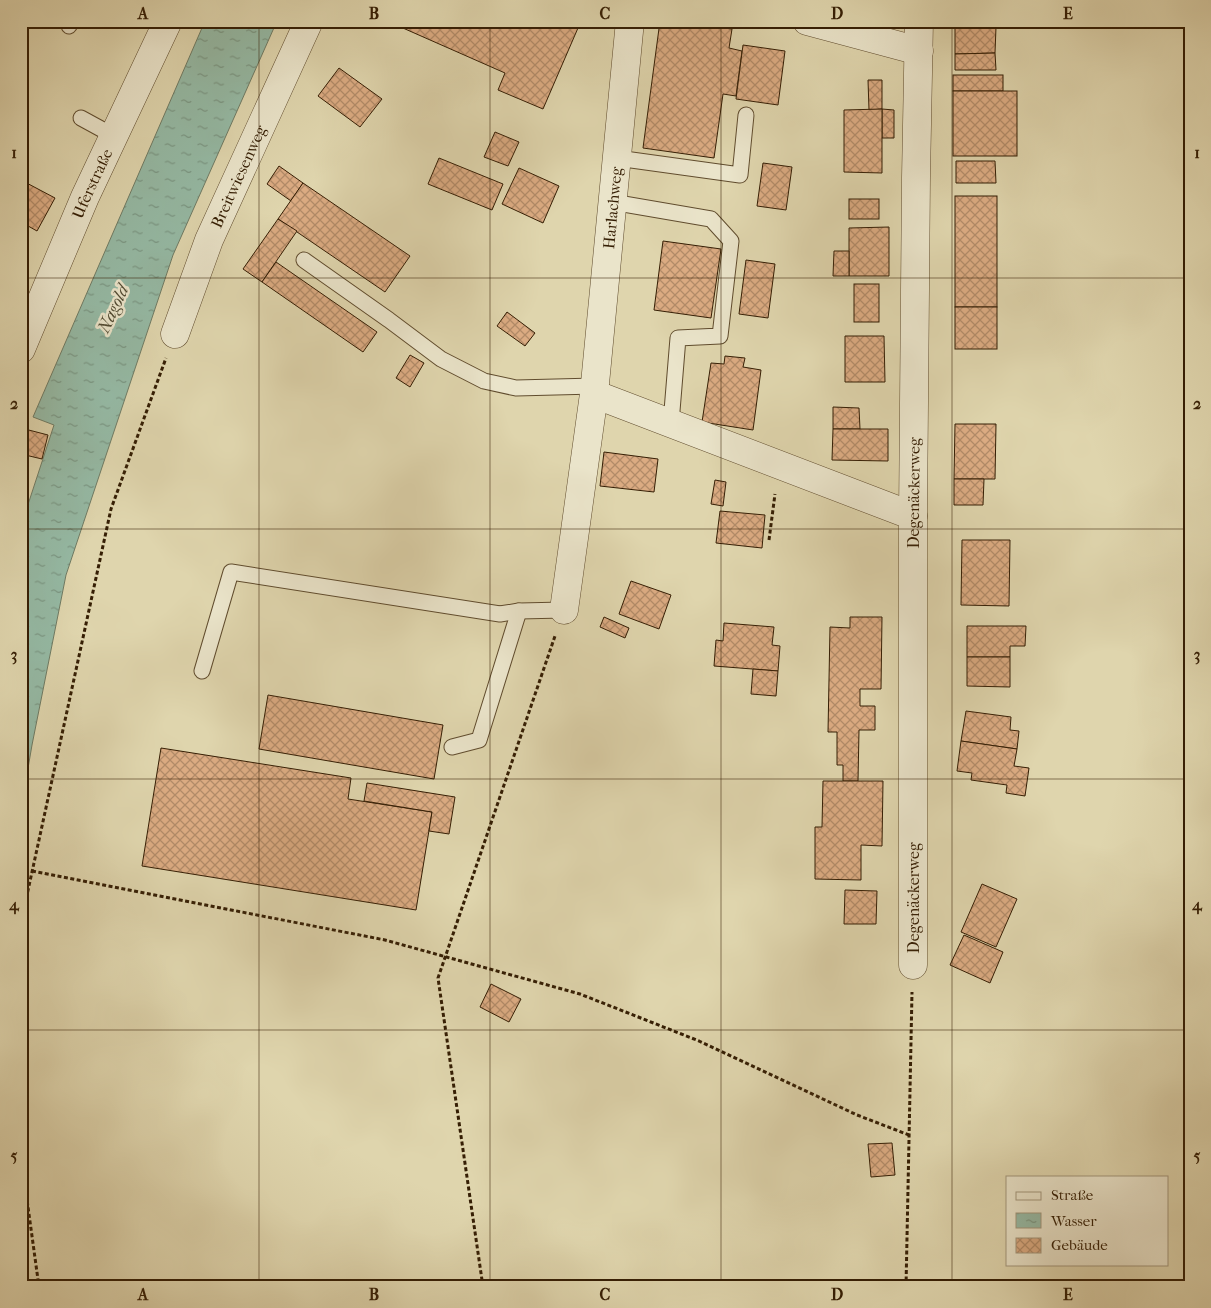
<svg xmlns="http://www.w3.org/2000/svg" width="1211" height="1308" viewBox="0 0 1211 1308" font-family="'IM FELL French Canon',serif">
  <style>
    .water { fill: url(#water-ripples); stroke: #6f7b64 }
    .building { fill: url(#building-cross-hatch); stroke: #351e04 }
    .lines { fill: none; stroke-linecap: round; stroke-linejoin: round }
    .lane-casing { stroke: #604c2e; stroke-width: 17 }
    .street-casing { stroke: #604c2e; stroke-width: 29 }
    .path { stroke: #351e04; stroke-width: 3; stroke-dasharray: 4 2.5; stroke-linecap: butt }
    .lane { stroke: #eae4ca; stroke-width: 15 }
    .street { stroke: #eae4ca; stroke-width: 28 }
    .grid { fill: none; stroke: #351e04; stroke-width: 1; stroke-opacity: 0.55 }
    .labels { text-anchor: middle; stroke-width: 5; stroke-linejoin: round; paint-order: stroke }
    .street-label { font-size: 16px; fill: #351e04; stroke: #eae4ca }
    .water-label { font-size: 18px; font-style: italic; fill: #524c34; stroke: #eae4ca }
    .neatline { fill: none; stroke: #351e04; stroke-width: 2 }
    .grid-label { font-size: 16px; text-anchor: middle; font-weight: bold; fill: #351e04 }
  </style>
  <defs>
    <pattern id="water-ripples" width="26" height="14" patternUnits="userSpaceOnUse" patternTransform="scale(1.25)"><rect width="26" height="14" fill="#95b9a4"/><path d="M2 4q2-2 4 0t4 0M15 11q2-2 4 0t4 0" fill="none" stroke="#7a9683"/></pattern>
    <pattern id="building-cross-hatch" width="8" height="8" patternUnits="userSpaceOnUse" patternTransform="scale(1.25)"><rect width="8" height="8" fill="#dbab82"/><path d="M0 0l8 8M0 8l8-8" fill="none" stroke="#b28b68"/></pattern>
  </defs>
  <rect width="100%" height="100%" fill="#dfd5ad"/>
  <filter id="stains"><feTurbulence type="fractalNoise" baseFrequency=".004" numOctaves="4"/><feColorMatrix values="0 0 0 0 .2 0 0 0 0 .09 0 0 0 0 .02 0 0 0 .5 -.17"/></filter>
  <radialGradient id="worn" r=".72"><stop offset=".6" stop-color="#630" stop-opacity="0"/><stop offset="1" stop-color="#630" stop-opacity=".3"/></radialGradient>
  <polygon class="water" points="205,21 277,21 173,255 66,575 32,745 21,809 21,526 54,425 33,417"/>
  <g class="building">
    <polygon points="387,21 581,21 543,109 498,90 505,73"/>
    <polygon points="660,21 673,21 732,29 729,48 742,51 736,96 723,94 714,158 643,148"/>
    <rect x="955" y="21" width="41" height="6"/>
    <polygon points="1032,21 1048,21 1048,28 1032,27"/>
    <polygon points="955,27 996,27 995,53 955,54"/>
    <polygon points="743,45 785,51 778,105 736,99"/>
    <polygon points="995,53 996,70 955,70 955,54"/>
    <polygon points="339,68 382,99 360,127 318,96"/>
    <rect x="953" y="75" width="50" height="16"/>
    <polygon points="868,80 882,80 882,109 869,110"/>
    <rect x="953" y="91" width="64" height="65"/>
    <polygon points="882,109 894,110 894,138 882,138"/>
    <polygon points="882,109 882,173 844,172 844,110"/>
    <polygon points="495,132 519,142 508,166 484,157"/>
    <polygon points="439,158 503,184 492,210 428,184"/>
    <polygon points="956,161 995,161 996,183 956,183"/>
    <polygon points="763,163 792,167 786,210 757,206"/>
    <polygon points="279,166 303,183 291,201 267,184"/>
    <polygon points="519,168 559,186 543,223 502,204"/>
    <polygon points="21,180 55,198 37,231 21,222"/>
    <polygon points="303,183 410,256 385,292 278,219"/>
    <rect x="955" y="196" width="42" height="111"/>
    <rect x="849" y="199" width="30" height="20"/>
    <polygon points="278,219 297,231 262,282 243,269"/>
    <polygon points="889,227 889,276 849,276 849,228"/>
    <polygon points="663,241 721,249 711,318 654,310"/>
    <polygon points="834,251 849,251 849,276 833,276"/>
    <polygon points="746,260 775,264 768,318 739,314"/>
    <polygon points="276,262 377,332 363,352 262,282"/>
    <rect x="854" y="284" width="25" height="38"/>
    <rect x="955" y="307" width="42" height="42"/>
    <polygon points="507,312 535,333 525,346 497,326"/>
    <polygon points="845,336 884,336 885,382 845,382"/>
    <polygon points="410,355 424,363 410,387 396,378"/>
    <polygon points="725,356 745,358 743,367 761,370 753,430 702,422 711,363 724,364"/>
    <polygon points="833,407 859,408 860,429 833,429"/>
    <polygon points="955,424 996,424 995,479 954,479"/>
    <polygon points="21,428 48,435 42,459 21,454"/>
    <polygon points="833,429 888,429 888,461 832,460"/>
    <polygon points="604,452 658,459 654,492 600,486"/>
    <polygon points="954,479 984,479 983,505 954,505"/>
    <polygon points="715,480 726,482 723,506 711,504"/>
    <polygon points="720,511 765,515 762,548 716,543"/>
    <polygon points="962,540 1010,540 1009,606 961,605"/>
    <polygon points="631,581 671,595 659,629 619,614"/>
    <polygon points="604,617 629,628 625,638 600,627"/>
    <polygon points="850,617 882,617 881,689 860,689 860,706 875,706 875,730 859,730 858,781 843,781 843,765 837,765 837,732 828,732 830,627 850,628"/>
    <polygon points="724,623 774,627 772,645 780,646 778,671 714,666 716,640 723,641"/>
    <polygon points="967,626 1026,626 1025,646 1010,646 1010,657 967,657"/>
    <polygon points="967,657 1010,657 1010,687 967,686"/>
    <polygon points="753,669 778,671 776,696 751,694"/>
    <polygon points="268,695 443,725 434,779 259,749"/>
    <polygon points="966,711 1011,717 1010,730 1019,731 1017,749 961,741"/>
    <polygon points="961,741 1017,749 1014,766 1029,768 1025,796 1006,793 1007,785 971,780 972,773 957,771"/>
    <polygon points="161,748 351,778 348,799 432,812 416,910 142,866"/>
    <polygon points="823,781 883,781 882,846 861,845 861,880 815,879 815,827 822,827"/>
    <polygon points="367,783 455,797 449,834 429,831 432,812 364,801"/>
    <polygon points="982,884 1017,899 996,947 961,932"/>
    <polygon points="845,890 877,891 876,924 844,924"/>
    <polygon points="964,935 1003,952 990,983 950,965"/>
    <polygon points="491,984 521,999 509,1022 480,1007"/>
    <polygon points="892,1143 895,1175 871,1177 868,1144"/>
  </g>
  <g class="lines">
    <g class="lane-casing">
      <g id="lane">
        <polyline points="69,26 72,21"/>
        <polyline points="81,118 114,136"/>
        <polyline points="617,158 740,175 746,115"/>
        <polyline points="612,202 711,219 731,241 720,336 678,338 671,423"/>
        <polyline points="304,260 389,320 441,359 484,381 516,388 595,386"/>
        <polyline points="202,671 231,572 500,614 519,611 564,610"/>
        <polyline points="452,747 479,740 519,611"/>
      </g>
    </g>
    <g class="street-casing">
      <g id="street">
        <polyline points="807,21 919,51"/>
        <path id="s1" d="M175,334L209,240L309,21"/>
        <path id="s2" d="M21,349L85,197L168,21"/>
        <polyline points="594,394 913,516"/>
        <path id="s3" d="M564,610L594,394L630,21"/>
        <path id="s4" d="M913,965V516L916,177L919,21"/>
      </g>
    </g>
    <g class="path">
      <polyline points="769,540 775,494"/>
      <polyline points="32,871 385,940 580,994 699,1041 857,1115 909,1135"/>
      <polyline points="21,937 22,918 111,509 166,358"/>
      <polyline points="21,1156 39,1287"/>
      <polyline points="483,1287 438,978 555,636"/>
      <polyline points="906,1287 912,992"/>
    </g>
    <use href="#lane" class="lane"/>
    <use href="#street" class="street"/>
  </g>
  <path class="grid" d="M259,21V1287M490,21V1287M721,21V1287M952,21V1287M21,278H1190M21,529H1190M21,779H1190M21,1030H1190"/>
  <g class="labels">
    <g class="street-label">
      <text dy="6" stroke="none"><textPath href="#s1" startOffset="170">Breitwiesenweg</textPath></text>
      <text dy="6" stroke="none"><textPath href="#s2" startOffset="180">Uferstraße</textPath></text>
      <text dy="6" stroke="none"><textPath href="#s3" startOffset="405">Harlachweg</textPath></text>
      <text dy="6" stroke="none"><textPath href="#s4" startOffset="472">Degenäckerweg</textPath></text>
      <text transform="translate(913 898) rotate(-90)" y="6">Degenäckerweg</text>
    </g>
    <g class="water-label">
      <text transform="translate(113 309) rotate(-65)" y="6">Nagold</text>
    </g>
  </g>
  <rect width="1211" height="1308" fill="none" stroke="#dfd5ad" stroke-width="55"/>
  <rect x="1006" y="1176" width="162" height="90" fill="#eae4ca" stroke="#a2957b"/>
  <rect x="1016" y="1192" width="25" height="8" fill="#eae4ca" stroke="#a2957b"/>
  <text x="1051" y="1200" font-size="15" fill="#351e04">Straße</text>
  <rect x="1016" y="1213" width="25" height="15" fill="url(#water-ripples)" stroke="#a2957b"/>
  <text x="1051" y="1226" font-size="15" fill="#351e04">Wasser</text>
  <rect x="1016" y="1238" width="25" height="15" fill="url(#building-cross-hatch)" stroke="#a2957b"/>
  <text x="1051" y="1250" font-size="15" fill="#351e04">Gebäude</text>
  <rect x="28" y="28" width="1156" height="1252" class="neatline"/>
  <g class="grid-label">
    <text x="143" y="19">A</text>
    <text x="374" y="19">B</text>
    <text x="605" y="19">C</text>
    <text x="837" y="19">D</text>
    <text x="1068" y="19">E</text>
    <text x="14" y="158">1</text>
    <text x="1197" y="158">1</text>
    <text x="14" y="409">2</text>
    <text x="1197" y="409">2</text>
    <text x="14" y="660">3</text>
    <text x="1197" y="660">3</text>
    <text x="14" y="910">4</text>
    <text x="1197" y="910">4</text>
    <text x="14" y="1161">5</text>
    <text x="1197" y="1161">5</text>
    <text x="143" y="1300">A</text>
    <text x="374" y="1300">B</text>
    <text x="605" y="1300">C</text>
    <text x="837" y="1300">D</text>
    <text x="1068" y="1300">E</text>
  </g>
  <rect width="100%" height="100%" filter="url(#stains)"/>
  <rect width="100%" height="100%" fill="url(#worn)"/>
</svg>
